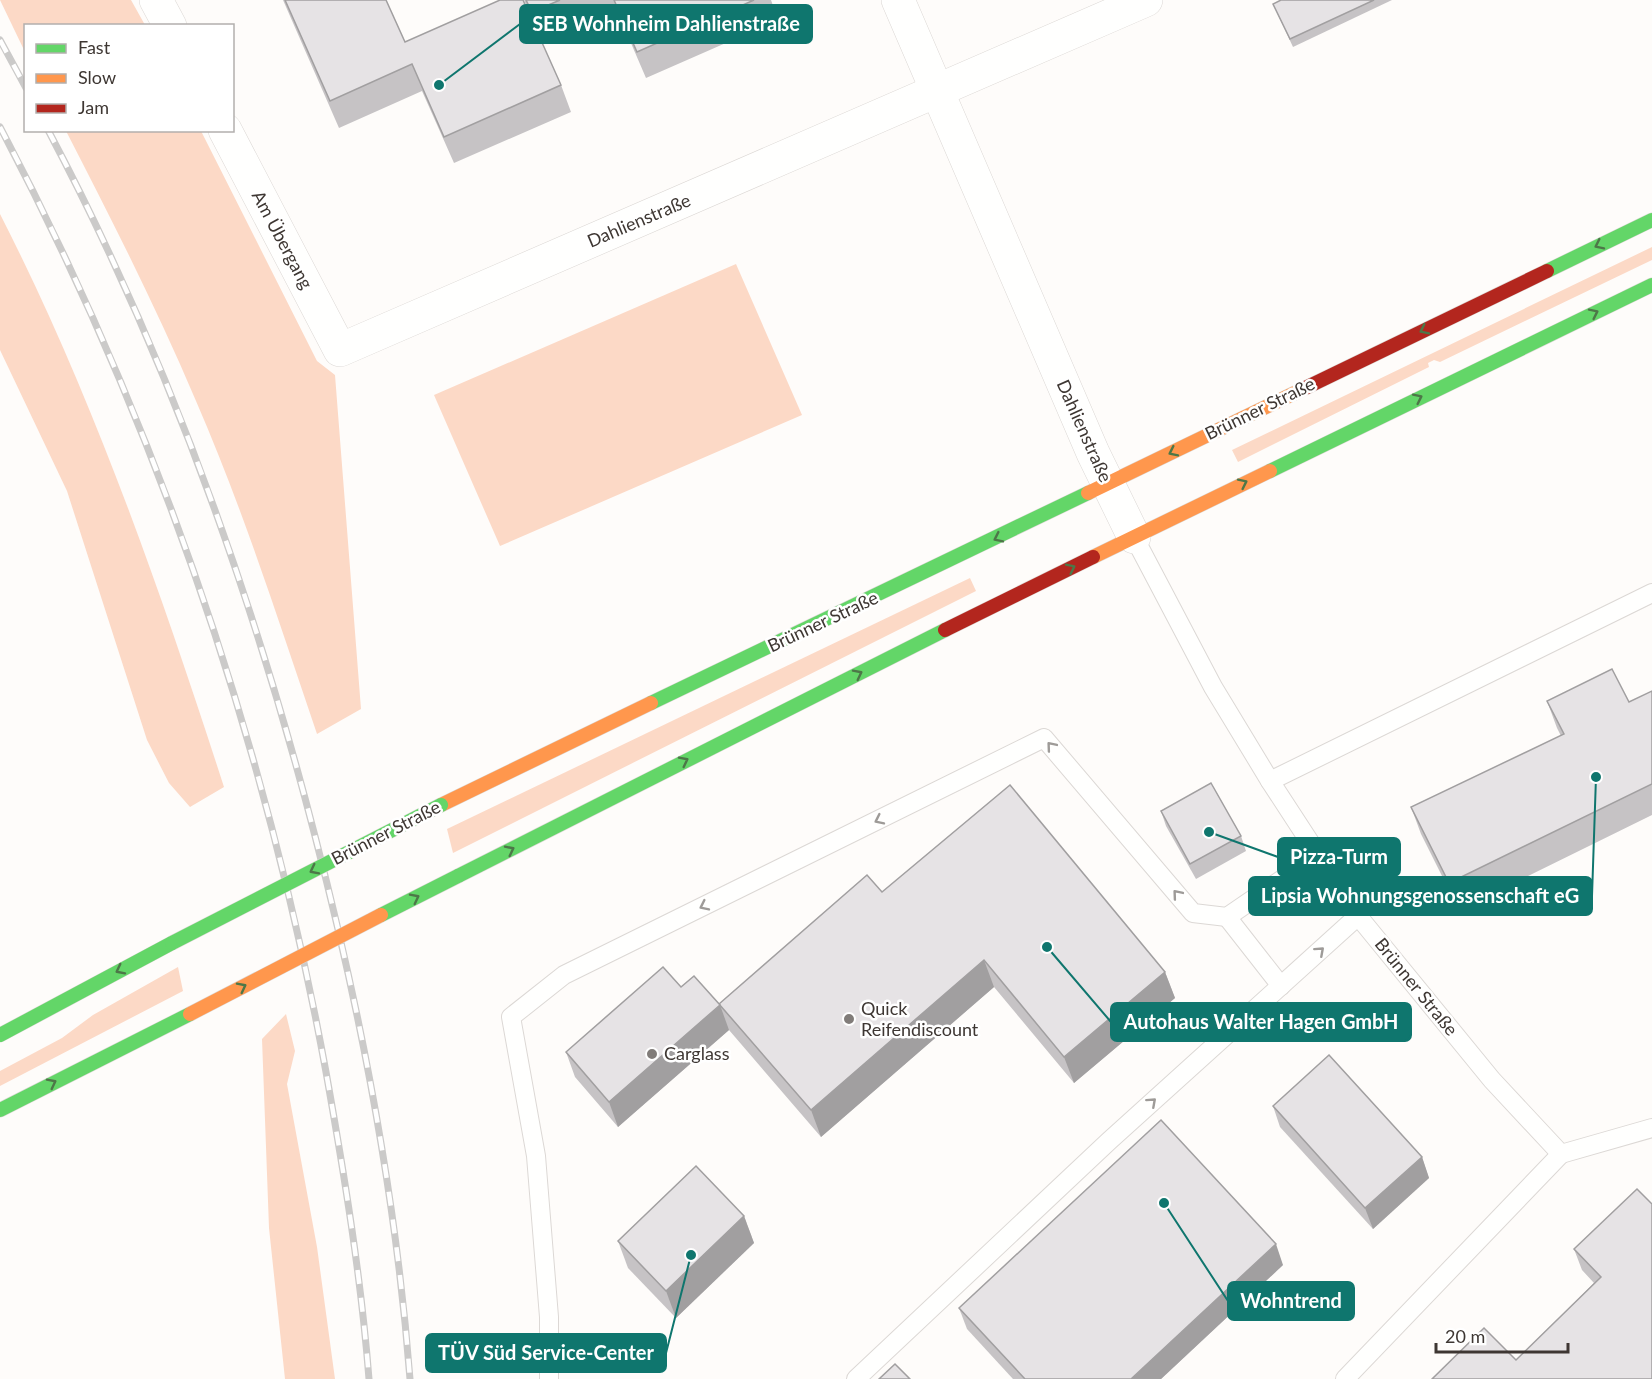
<svg xmlns="http://www.w3.org/2000/svg" width="1652" height="1379" viewBox="0 0 1652 1379" font-family="Lato,sans-serif">
  <style>
    .green { fill: #fcd9c6 }
    .lines { fill: none; stroke-linecap: round; stroke-linejoin: round }
    .lane-casing { stroke: #dcd8d5; stroke-width: 20 }
    .street-casing { stroke: #dcd8d5; stroke-width: 34 }
    .fast-casing { stroke: #dcd8d5; stroke-width: 15 }
    .slow-casing { stroke: #dcd8d5; stroke-width: 15 }
    .jam-casing { stroke: #dcd8d5; stroke-width: 15 }
    .lane { stroke: #fffffe; stroke-width: 18 }
    .street { stroke: #fffffe; stroke-width: 33 }
    .fast { stroke: #63d668; stroke-width: 14 }
    .slow { stroke: #ff974d; stroke-width: 14 }
    .jam { stroke: #b3261e; stroke-width: 14 }
    .rail-casing { stroke: #cbcac9; stroke-width: 7 }
    .rail { stroke: #fff; stroke-width: 4.5; stroke-dasharray: 14; stroke-linecap: butt }
    .fast-bridge-casing { stroke: #dcd8d5; stroke-width: 15; stroke-linecap: butt }
    .slow-bridge-casing { stroke: #dcd8d5; stroke-width: 15; stroke-linecap: butt }
    .fast-bridge { stroke: #63d668; stroke-width: 14 }
    .slow-bridge { stroke: #ff974d; stroke-width: 14 }
    .wall { fill: #c6c3c5 }
    .shaded-wall { fill: #a19fa0 }
    .building { fill: #e6e3e5; stroke: #a19fa0; stroke-width: 1.5 }
    .oneway { stroke: #4d7748 }
    .oneway2 { stroke: #9e9b98 }
    .poi-dot { fill: #817c79; stroke: #fff; stroke-width: 2 }
    .labels { text-anchor: middle; stroke-width: 5; stroke-linejoin: round; paint-order: stroke }
    .street-label { font-size: 18px; fill: #3e3733; stroke: #fff }
    .poi-label { font-size: 18px; fill: #3e3733; stroke: #fff; text-anchor: start }
    .leader { fill: none; stroke: #0f766e; stroke-width: 2 }
    .callout-dot { fill: #0f766e; stroke: #fff; stroke-width: 2 }
    .callout { fill: #0f766e; stroke: #0f766e; stroke-width: 2 }
    .callout-label { font-size: 20px; text-anchor: middle; font-weight: bold; fill: #fff }
  </style>
  <rect width="100%" height="100%" fill="#fefcfa"/>
  <g class="green">
    <polygon points="0,0 131,0 145,25 26,26 25,52"/>
    <path d="M66,131H201L317,361L335,375L361,709L317,734C279,622 243,509 196,401C157,309 112,220 66,131Z"/>
    <path d="M0,214C93,396 161,592 224,787L190,807L169,783L147,740L67,491L0,350Z"/>
    <polygon points="1652,247 1652,260 1440,362 1434,360 1428,363 1429,367 1238,462 1232,450"/>
    <polygon points="736,264 802,415 500,546 434,395"/>
    <polygon points="970,578 976,591 453,853 447,829"/>
    <polygon points="178,967 183,991 0,1086 0,1071 62,1038 93,1015"/>
    <polygon points="286,1014 295,1051 287,1084 317,1247 335,1379 285,1379 269,1228 262,1039"/>
  </g>
  <g class="lines">
    <g class="lane-casing">
      <g id="lane">
        <polyline points="1134,537 1213,687 1270,781 1358,916 1492,1080 1561,1154 1652,1128"/>
        <polyline points="1270,781 1652,593"/>
        <polyline points="1227,917 1281,986"/>
        <polyline points="549,1379 549,1317 536,1156 511,1017 564,975 1044,738 1193,913 1227,917 1319,854"/>
        <polyline points="856,1379 1109,1141 1358,916"/>
        <polyline points="1345,1379 1561,1154"/>
      </g>
    </g>
    <g class="street-casing">
      <g id="street">
        <polyline points="156,0 170,26"/>
        <polyline points="898,0 1093,453 1134,537"/>
        <polyline points="225,130 340,350 1146,0"/>
      </g>
    </g>
    <g class="fast-casing">
      <g id="fast">
        <polyline points="1547,271 1652,220"/>
        <polyline points="1270,471 1652,285"/>
        <polyline points="651,703 1088,493"/>
        <polyline points="458,876 945,630"/>
        <polyline points="0,1035 172,943"/>
        <polyline points="0,1110 190,1014"/>
      </g>
    </g>
    <g class="slow-casing">
      <g id="slow">
        <polyline points="1088,493 1301,390"/>
        <polyline points="1093,557 1270,471"/>
        <polyline points="441,805 651,703"/>
      </g>
    </g>
    <g class="jam-casing">
      <g id="jam">
        <polyline points="1301,390 1547,271"/>
        <polyline points="945,630 1093,557"/>
      </g>
    </g>
    <use href="#lane" class="lane"/>
    <use href="#street" class="street"/>
    <use href="#fast" class="fast"/>
    <use href="#slow" class="slow"/>
    <use href="#jam" class="jam"/>
    <g class="rail-casing">
      <g id="rail">
        <polyline points="0,40 26,88"/>
        <path d="M0,127C157,425 265,740 326,1072C344,1173 361,1276 369,1379"/>
        <path d="M48,130C166,353 252,592 315,836C361,1013 396,1196 410,1379"/>
      </g>
    </g>
    <use href="#rail" class="rail"/>
    <g class="fast-bridge-casing">
      <g id="fast-bridge">
        <polyline points="381,915 458,876"/>
        <polyline points="172,943 441,805"/>
      </g>
    </g>
    <g class="slow-bridge-casing">
      <polyline id="slow-bridge" points="190,1014 381,915"/>
    </g>
    <use href="#fast-bridge" class="fast-bridge"/>
    <use href="#slow-bridge" class="slow-bridge"/>
  </g>
  <g class="wall">
    <polygon points="283,0 386,0 405,42 561,85 571,112 454,163 422,91 339,128"/>
    <polygon points="524,0 771,0 778,20 646,78 615,6 541,39"/>
    <polygon points="1281,0 1392,0 1293,47 1273,4"/>
    <polygon points="1652,691 1652,815 1459,910 1421,834 1411,807 1561,736 1557,728 1547,701 1629,702"/>
    <polygon points="1161,811 1241,836 1246,851 1196,879 1166,826"/>
    <polygon points="882,892 1165,972 1175,998 1074,1083 994,987 821,1137 729,1030 618,1127 575,1077 566,1052 681,987 720,1005"/>
    <polygon points="1273,1106 1422,1157 1429,1178 1373,1229 1280,1127"/>
    <polygon points="1652,1204 1652,1379 1516,1360 1594,1283 1582,1270 1574,1249"/>
    <polygon points="744,1216 754,1243 676,1318 628,1268 618,1241"/>
    <polygon points="1283,1265 1161,1379 1013,1379 967,1329 959,1308"/>
  </g>
  <g class="shaded-wall">
    <polygon points="984,960 994,987 821,1137 811,1110"/>
    <polygon points="1165,972 1175,998 1074,1083 1064,1057"/>
    <polygon points="720,1005 729,1030 618,1127 609,1102"/>
    <polygon points="1422,1157 1429,1178 1373,1229 1365,1208"/>
    <polygon points="744,1216 754,1243 676,1318 666,1291"/>
    <polygon points="1276,1244 1283,1265 1161,1379 1131,1379"/>
  </g>
  <g class="building">
    <polygon points="285,0 386,0 405,42 500,0 523,0 561,85 444,137 412,64 330,101"/>
    <polygon points="526,0 560,0 532,12"/>
    <polygon points="614,0 754,0 637,52"/>
    <polygon points="1281,0 1374,0 1290,39 1273,4"/>
    <polygon points="1612,669 1629,702 1652,691 1652,784 1449,883 1411,807 1564,734 1547,701"/>
    <polygon points="1211,783 1241,836 1190,864 1161,811"/>
    <polygon points="1010,785 1165,972 1064,1057 984,960 811,1110 719,1004 867,875 882,892"/>
    <polygon points="663,967 681,987 694,976 720,1005 609,1102 566,1052"/>
    <polygon points="1329,1055 1422,1157 1365,1208 1273,1106"/>
    <polygon points="1161,1120 1276,1244 1131,1379 1025,1379 959,1308"/>
    <polygon points="696,1166 744,1216 666,1291 618,1241"/>
    <polygon points="1637,1189 1652,1204 1652,1379 1432,1379 1484,1328 1516,1360 1601,1277 1574,1249"/>
    <polygon points="895,1364 910,1379 879,1379"/>
  </g>
  <defs><path id="oneway-chevron" d="M-2-3.5L2.5 0L-2 3.5" fill="none" stroke-width="1.6" stroke-linecap="round" stroke-linejoin="round" transform="scale(1.5)"/></defs>
  <g class="oneway">
    <use href="#oneway-chevron" transform="translate(1599 245) rotate(154)"/>
    <use href="#oneway-chevron" transform="translate(1594 313) rotate(-26)"/>
    <use href="#oneway-chevron" transform="translate(1424 330) rotate(154)"/>
    <use href="#oneway-chevron" transform="translate(1418 398) rotate(-26)"/>
    <use href="#oneway-chevron" transform="translate(1173 452) rotate(154)"/>
    <use href="#oneway-chevron" transform="translate(1243 483) rotate(-26)"/>
    <use href="#oneway-chevron" transform="translate(998 538) rotate(154)"/>
    <use href="#oneway-chevron" transform="translate(1071 568) rotate(-26)"/>
    <use href="#oneway-chevron" transform="translate(858 674) rotate(-27)"/>
    <use href="#oneway-chevron" transform="translate(684 761) rotate(-27)"/>
    <use href="#oneway-chevron" transform="translate(510 850) rotate(-27)"/>
    <use href="#oneway-chevron" transform="translate(314 870) rotate(153)"/>
    <use href="#oneway-chevron" transform="translate(415 898) rotate(-27)"/>
    <use href="#oneway-chevron" transform="translate(120 970) rotate(153)"/>
    <use href="#oneway-chevron" transform="translate(242 987) rotate(-27)"/>
    <use href="#oneway-chevron" transform="translate(52 1083) rotate(-27)"/>
  </g>
  <g class="oneway2">
    <use href="#oneway-chevron" transform="translate(1051 746) rotate(-130)"/>
    <use href="#oneway-chevron" transform="translate(879 820) rotate(154)"/>
    <use href="#oneway-chevron" transform="translate(1177 894) rotate(-130)"/>
    <use href="#oneway-chevron" transform="translate(704 906) rotate(154)"/>
    <use href="#oneway-chevron" transform="translate(1320 951) rotate(-42)"/>
    <use href="#oneway-chevron" transform="translate(1152 1102) rotate(-42)"/>
  </g>
  <g class="poi-dot">
    <circle cx="849" cy="1019" r="6"/>
    <circle cx="652" cy="1054" r="6"/>
  </g>
  <g class="labels">
    <g class="street-label">
      <text transform="translate(639 221) rotate(-23)" y="6">Dahlienstraße</text>
      <text transform="translate(282 240) rotate(62)" y="6">Am Übergang</text>
      <text transform="translate(1260 409) rotate(-26)" y="6">Brünner Straße</text>
      <text transform="translate(1084 431) rotate(66)" y="6">Dahlienstraße</text>
      <text transform="translate(823 622) rotate(-25)" y="6">Brünner Straße</text>
      <text transform="translate(386 833) rotate(-27)" y="6">Brünner Straße</text>
      <text transform="translate(1416 987) rotate(51)" y="6">Brünner Straße</text>
    </g>
    <g class="poi-label">
      <text x="861" y="1015">Quick<tspan x="861" dy="21">Reifendiscount</tspan></text>
      <text x="664" y="1060">Carglass</text>
    </g>
  </g>
  <path class="leader" d="M439 85L520 24M1209 832L1278 857M1596 777L1592 896M1047 947L1111 1022M1164 1203L1228 1301M691 1255L666 1353"/>
  <g class="callout-dot">
    <circle cx="439" cy="85" r="6"/>
    <circle cx="1209" cy="832" r="6"/>
    <circle cx="1596" cy="777" r="6"/>
    <circle cx="1047" cy="947" r="6"/>
    <circle cx="1164" cy="1203" r="6"/>
    <circle cx="691" cy="1255" r="6"/>
  </g>
  <g class="callout">
    <rect x="520" y="5" width="292" height="38" rx="6"/>
    <rect x="1278" y="838" width="122" height="38" rx="6"/>
    <rect x="1249" y="877" width="343" height="38" rx="6"/>
    <rect x="1111" y="1003" width="300" height="38" rx="6"/>
    <rect x="1228" y="1282" width="126" height="38" rx="6"/>
    <rect x="426" y="1334" width="240" height="38" rx="6"/>
  </g>
  <g class="callout-label">
    <text x="666" y="31">SEB Wohnheim Dahlienstraße</text>
    <text x="1339" y="864">Pizza-Turm</text>
    <text x="1420" y="903">Lipsia Wohnungsgenossenschaft eG</text>
    <text x="1261" y="1029">Autohaus Walter Hagen GmbH</text>
    <text x="1291" y="1308">Wohntrend</text>
    <text x="546" y="1360">TÜV Süd Service-Center</text>
  </g>
  <rect x="24" y="24" width="210" height="108" fill="#ffffff" stroke="#b2afad" stroke-width="1.5"/>
  <rect x="36" y="44" width="30" height="9" fill="#63d668" stroke="#b2afad" stroke-width="1.5"/>
  <text x="78" y="54" font-size="18" fill="#3e3733">Fast</text>
  <rect x="36" y="74" width="30" height="9" fill="#ff974d" stroke="#b2afad" stroke-width="1.5"/>
  <text x="78" y="84" font-size="18" fill="#3e3733">Slow</text>
  <rect x="36" y="104" width="30" height="9" fill="#b3261e" stroke="#b2afad" stroke-width="1.5"/>
  <text x="78" y="114" font-size="18" fill="#3e3733">Jam</text>
  <path d="M1436 1343v9h132v-9" fill="none" stroke="#3e3733" stroke-width="3"/>
  <text x="1445" y="1343" font-size="18" fill="#3e3733" stroke="#ffffff" stroke-width="4.5" paint-order="stroke">20 m</text>
</svg>
